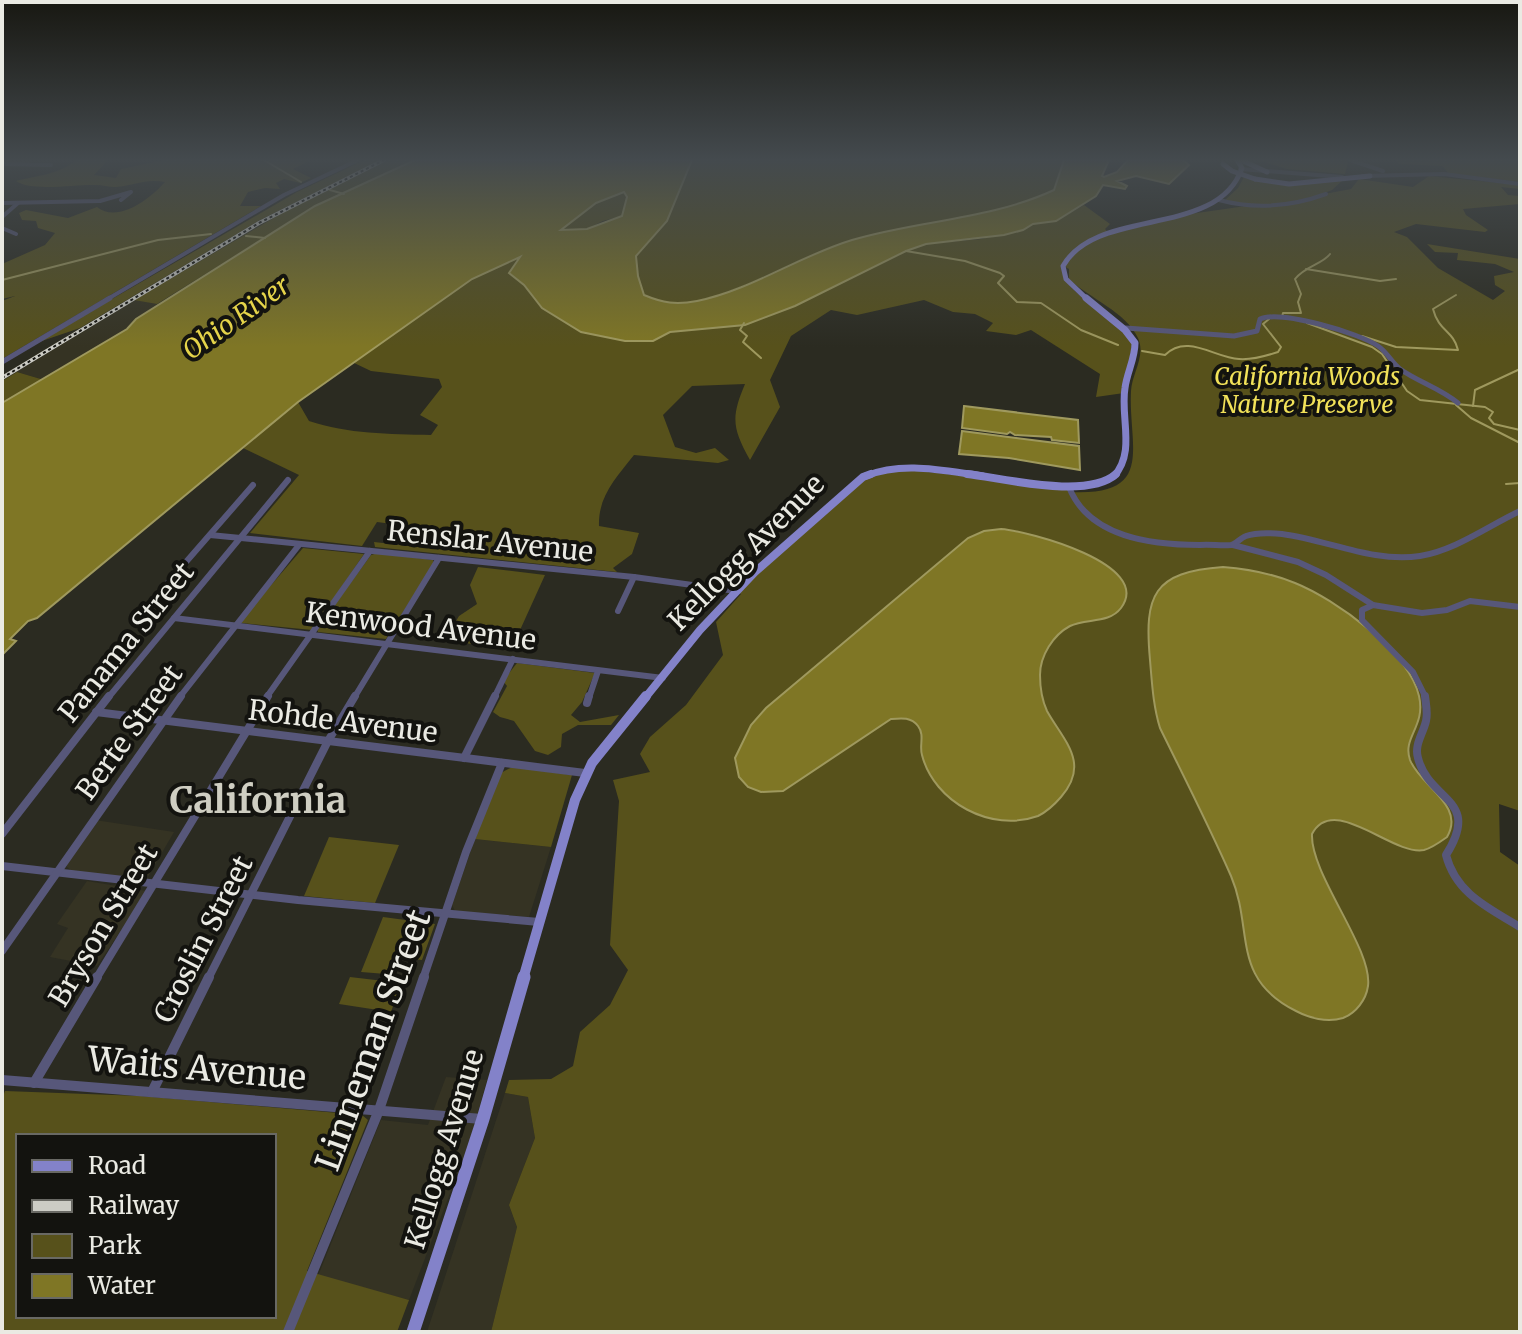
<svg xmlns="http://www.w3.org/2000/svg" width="1522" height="1334" viewBox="0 0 1522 1334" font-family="Merriweather,serif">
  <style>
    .built { fill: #353323 }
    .green { fill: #57511b; fill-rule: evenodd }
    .water { fill: #7f7625; stroke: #9f995e; stroke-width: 2; fill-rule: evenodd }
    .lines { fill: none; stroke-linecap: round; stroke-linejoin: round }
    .stream { stroke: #9f995e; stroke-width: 2 }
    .minor-far4 { stroke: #57577a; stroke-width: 4 }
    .minor-far3 { stroke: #57577a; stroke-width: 5 }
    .minor-far2 { stroke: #57577a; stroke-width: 6 }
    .minor-far1 { stroke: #57577a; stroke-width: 8 }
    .minor { stroke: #57577a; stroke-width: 10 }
    .major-far4 { stroke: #8382c9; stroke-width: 5 }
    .major-far3 { stroke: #8382c9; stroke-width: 7 }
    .major-far2 { stroke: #8382c9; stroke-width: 8 }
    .major-far1 { stroke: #8382c9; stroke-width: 10 }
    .major { stroke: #8382c9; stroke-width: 13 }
    .rail-casing { stroke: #ccccc5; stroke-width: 4 }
    .rail { stroke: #13130f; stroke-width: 2; stroke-dasharray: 3; stroke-linecap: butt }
    .major-bridge { stroke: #8382c9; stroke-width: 5 }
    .labels { text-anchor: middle; stroke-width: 8; stroke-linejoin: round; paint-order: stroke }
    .far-park-label { font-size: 24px; font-style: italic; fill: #f2e259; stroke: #13130f }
    .far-water-label { font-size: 26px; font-style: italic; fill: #e5d44a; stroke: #13130f }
    .street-label { font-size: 28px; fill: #eaeae3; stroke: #13130f }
    .near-street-label { font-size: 34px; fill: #eaeae3; stroke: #13130f }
    .district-label { font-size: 36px; font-weight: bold; fill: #cfcec2; stroke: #13130f }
  </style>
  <rect width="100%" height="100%" fill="#2b2b21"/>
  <g class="built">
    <polygon points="381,160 388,160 289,209 136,299 157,304 136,319 145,331 87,352 44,380 17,372 2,381 2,375 260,220"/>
    <polygon points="95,820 174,832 146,880 72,871 67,867 67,861"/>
    <polygon points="475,839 551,847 529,917 455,911 452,905"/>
    <polygon points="87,881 147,891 97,966 50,957 68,928 57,924"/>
    <polygon points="446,1077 487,1080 470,1141 409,1300 318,1276 381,1120 428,1125"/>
    <polygon points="505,1093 528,1097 535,1138 509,1205 517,1227 491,1332 427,1332"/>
  </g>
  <g class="green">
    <path d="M76,160H108L94,175L116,178L121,169L164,160H311L293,169L311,178L300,183L284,179L276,183L280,189L265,188L248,192L240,206H261L2,359V301L15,296L2,299V264L45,245L55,233L38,228L36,221L22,220L19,213L26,210L68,218L97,207C118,224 151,198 165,182C146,178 133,186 115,187C109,187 102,185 96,185C77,184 31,192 16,181C35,176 61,174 76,160Z"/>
    <polygon points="365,160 381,160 260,220 80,328 36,343 297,192"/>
    <polygon points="388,160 415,160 315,206 157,304 134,300 289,209"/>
    <path d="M692,160H1064L1054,191C989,220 920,221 853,240C800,255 753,287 700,300C678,306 656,304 633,303L601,268L667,221Z"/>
    <polygon points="1258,160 1346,160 1348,161 1345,174 1287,169"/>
    <polygon points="1395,160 1520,160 1520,182 1448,173 1443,166 1399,164"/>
    <path d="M1429,176L1520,185V189L1501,187L1508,195L1520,196V204L1463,209L1466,215L1488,230L1485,232L1416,224L1394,232L1407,237L1438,268L1493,300L1505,291L1495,285L1494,276L1514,272L1495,264L1457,260L1458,253L1435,252L1427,244L1520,259V811L1499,804L1500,852L1520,866V1332H491L517,1227L509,1205L535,1138L528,1097L505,1093L509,1080L551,1079L573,1066L580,1032L610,1005L628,970L610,945L619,801L613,780L650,772L640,754L650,737L686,705L723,655L716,622L741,594L736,591L847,488L890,468L1069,487L1071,492C1156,496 1128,446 1131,391C1132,373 1146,356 1138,338C1126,312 1089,298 1069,279V269L1064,266C1063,295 1097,302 1116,319C1122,325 1128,333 1133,339L1124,393L1096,397L1100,374L1031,330L1016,335L986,331L993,323L975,314L953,312L924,300L857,315L831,310L791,336L770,380L780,407L750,460C732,428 731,417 745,384L692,386L663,415L675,447L696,453L715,448L729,460L718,463L634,455C616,478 598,496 599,526L639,533L632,554L613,568L617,572L375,547L374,542L419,547L430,529L377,522L362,546L250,533L299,475L243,448L298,402L309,421C348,434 389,434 431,435L438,425L420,415L442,387L439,379L371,371L352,362L472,279L522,256L509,273L524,285L543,308L653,341L670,332L745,325L795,306L906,251L926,244L981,239L1023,230L1033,224L1056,221L1084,205L1110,224L1105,229L1108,232L1176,216L1246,206L1225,200L1238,188L1244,177L1274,184L1343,180L1332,190L1319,195L1351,189L1359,179L1413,187Z"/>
    <polygon points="624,191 627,196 622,216 603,221 587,229 560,231 596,203"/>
    <polygon points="17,372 44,380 2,403 2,381"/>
    <polygon points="303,548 364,554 312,630 242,623 242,619"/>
    <polygon points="378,553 433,560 434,563 386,639 318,632 317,629 371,555"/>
    <polygon points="478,567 545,575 511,650 445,640 459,616 477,604 470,585"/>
    <polygon points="517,663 595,673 582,702 571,715 580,722 619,715 611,725 578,725 562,734 561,747 548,755 535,751 514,721 500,717 493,712 507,686 503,681"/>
    <polygon points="512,767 572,775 551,847 475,839 499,774"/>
    <polygon points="329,837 399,845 375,903 304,896"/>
    <polygon points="383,917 435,924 422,960 394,957 386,974 361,972"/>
    <polygon points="350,977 401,983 391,1012 339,1004"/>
    <path d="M5,1091L141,1096L362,1115L368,1120L307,1271L409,1300L397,1332H2V1099ZM18,1136H274V1316H18Z"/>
  </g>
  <g class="water">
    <path d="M415,160H692L667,221L636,256L638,276L644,295C663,303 676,305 697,301C751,290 799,256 852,240C919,220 989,220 1054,190L1064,160H1109L1102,176L1104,177L1117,172L1128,160H1183L1189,165L1169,184L1136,176L1117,181L1127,186L1125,189L1103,185L1096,196L1056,221L1033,224L1023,230L1004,235L926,244L906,251L795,306L745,325L670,332L653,341H625L581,332L542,308L524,285L509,273L520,257L472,279L298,402L37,618L28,621L10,639L16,641L2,655V403L127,329L136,319L315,206ZM624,192L627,197L622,216L587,229L561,230L596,203Z"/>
    <polygon points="964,406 1078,420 1079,443 1052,440 1051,437 1015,435 1010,432 1007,434 962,428"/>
    <polygon points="962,431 1079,446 1080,470 1009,458 959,454"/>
    <path d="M1001,529C1028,531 1154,564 1121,608C1109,624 1086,618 1070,626C1053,635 1040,656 1040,675C1040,687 1042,700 1047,711C1063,740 1091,763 1061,797C1055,804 1046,812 1038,816C991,833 934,802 922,755C919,746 925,735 918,726C911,717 902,718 891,719L783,791L761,792L748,787L739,777L735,758L751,725L766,708L968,538L984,531Z"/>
    <path d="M1223,567C1248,569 1271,573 1295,583C1335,599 1409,652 1419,696C1426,727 1402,737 1410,760C1420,786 1466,805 1447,837C1440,842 1432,848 1424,850C1392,856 1334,793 1312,834C1310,874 1373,949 1368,986C1366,1000 1356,1013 1343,1018C1327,1023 1309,1018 1296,1011C1230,978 1254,930 1231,876C1209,826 1184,777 1160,728C1153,705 1152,683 1150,660C1144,595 1153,572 1223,567Z"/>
  </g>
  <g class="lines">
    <g class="stream">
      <polyline points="264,160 301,182"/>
      <polyline points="330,190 344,194"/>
      <polyline points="246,236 265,238"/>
      <polyline points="906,251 965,261 1000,273 1004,276 998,283 1017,302 1041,303 1081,330 1118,345"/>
      <polyline points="1306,269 1380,281 1396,279"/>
      <polyline points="2,280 158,240 211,234"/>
      <path d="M1282,317L1283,313H1301L1298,302L1301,294L1295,279C1305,266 1323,264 1330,254"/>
      <polyline points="744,323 740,330 747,336 743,342 761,358"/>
      <polyline points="1307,323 1372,347 1382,354 1407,391 1420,400 1485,407 1493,412 1489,418 1494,424 1520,430"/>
      <path d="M1362,336L1396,347L1458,350C1453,330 1439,332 1433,309L1456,295"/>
      <path d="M1142,351L1165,355C1187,333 1215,358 1239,359C1252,360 1266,356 1278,352L1281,347L1263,324L1269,319"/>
      <polyline points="1456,405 1471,418 1520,443"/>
      <polyline points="1473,406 1475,390 1520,369"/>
      <polyline points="1506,484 1520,483"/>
    </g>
    <g class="minor-far4">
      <polyline points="1350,160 1383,171"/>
      <polyline points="2,164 51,165"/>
      <polyline points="1240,169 1342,177"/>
      <polyline points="1363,176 1444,174 1520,184"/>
      <path d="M1219,200C1256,210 1290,207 1326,194"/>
      <polyline points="2,203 100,201 131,192 121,200"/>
      <polyline points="2,217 18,203"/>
      <polyline points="2,228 16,234"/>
      <polyline points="106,300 284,195 358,160"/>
    </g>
    <g class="minor-far3">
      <path d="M1126,328L1234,336L1257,331L1260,319C1281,310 1359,333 1378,346C1387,352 1392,363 1400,369C1418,382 1440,388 1458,403"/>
      <polyline points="2,362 110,298"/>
    </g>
    <g class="minor-far2">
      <path d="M1069,487C1089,538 1153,545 1200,545C1210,544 1221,546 1231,545C1236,544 1240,538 1246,536C1257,532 1271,533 1282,534C1328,540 1373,563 1420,556C1456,550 1488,526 1520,511"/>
      <polyline points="210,535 634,577 736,591"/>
      <polyline points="1233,545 1298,562 1326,575 1373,605 1422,613 1447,610 1470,601 1520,607"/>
      <polyline points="159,593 253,485"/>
      <polyline points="1373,605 1362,610 1362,620 1413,672 1426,698"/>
      <polyline points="618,611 634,577"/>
      <polyline points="174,618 663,678"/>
      <polyline points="108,698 288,480"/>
      <polyline points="179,698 299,545"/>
      <polyline points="266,698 370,551"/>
      <polyline points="354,698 439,558"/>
      <polyline points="494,698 513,659"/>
      <polyline points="589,698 598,671"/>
    </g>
    <g class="minor-far1">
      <path d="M1425,696C1426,705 1428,713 1426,721C1423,734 1414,745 1418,758C1429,802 1482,798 1446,855C1456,894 1489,908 1520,927"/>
      <polyline points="587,703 589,696"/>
      <polyline points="96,712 585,773"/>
      <polyline points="464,758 495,696"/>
      <polyline points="2,834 109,696"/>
      <polyline points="2,866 298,900 539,922"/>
      <polyline points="2,951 181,696"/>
      <polyline points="96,979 268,696"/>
      <polyline points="208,979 328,741 355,696"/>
      <polyline points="423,979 466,852 502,763"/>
    </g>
    <g class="minor">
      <polyline points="2,1080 482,1119"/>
      <polyline points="34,1083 97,977"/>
      <polyline points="152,1092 209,977"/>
      <polyline points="288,1332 379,1110 424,977"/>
    </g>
    <g class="major-far4">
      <polyline points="1241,160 1267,172"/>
      <polyline points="2,163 6,160"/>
      <polyline points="1255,179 1289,184 1370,176"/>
      <path d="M1088,300L1066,279L1063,266C1097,206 1218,239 1242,168L1237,160"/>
    </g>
    <g class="major-far3">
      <path d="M1086,298L1125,330L1135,343C1135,359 1127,372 1125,388C1120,417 1136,452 1114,476"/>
      <path d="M866,476C903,461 944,471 983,476"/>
    </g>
    <g class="major-far2">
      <path d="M967,474C1003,478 1087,500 1116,474"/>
      <polyline points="645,698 700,630 755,572 863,477 871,474"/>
    </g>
    <polyline class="major-far1" points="523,979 575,800 592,763 646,696"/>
    <polyline class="major" points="413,1332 483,1119 524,977"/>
    <g class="rail-casing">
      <polyline id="rail" points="2,378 259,223 384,160"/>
    </g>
    <use href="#rail" class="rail"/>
    <polyline class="major-bridge" points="1223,164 1232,171 1255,179"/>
  </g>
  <linearGradient id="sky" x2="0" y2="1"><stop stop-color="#181812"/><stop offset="0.46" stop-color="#444a4e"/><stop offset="1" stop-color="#444a4e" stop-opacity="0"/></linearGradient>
  <rect width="1522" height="347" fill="url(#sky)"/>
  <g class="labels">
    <g class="far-park-label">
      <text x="1307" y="385">California Woods<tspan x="1307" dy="28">Nature Preserve</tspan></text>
    </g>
    <g class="far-water-label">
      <text transform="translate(236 318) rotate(-35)" y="9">Ohio River</text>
    </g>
    <g class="street-label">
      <text transform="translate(490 541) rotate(6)" y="10">Renslar Avenue</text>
      <text transform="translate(746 552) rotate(-45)" y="10">Kellogg Avenue</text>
      <text transform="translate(421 626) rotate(7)" y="10">Kenwood Avenue</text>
      <text transform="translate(126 642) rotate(-51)" y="10">Panama Street</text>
      <text transform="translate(343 721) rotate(7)" y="10">Rohde Avenue</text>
      <text transform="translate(129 732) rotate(-54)" y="10">Berte Street</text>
      <text transform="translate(103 925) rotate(-59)" y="10">Bryson Street</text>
      <text transform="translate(203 939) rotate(-63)" y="10">Croslin Street</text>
      <text transform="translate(444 1149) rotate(-73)" y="10">Kellogg Avenue</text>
    </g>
    <g class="near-street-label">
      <text transform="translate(373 1040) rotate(-70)" y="12">Linneman Street</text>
      <text transform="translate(197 1068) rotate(5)" y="12">Waits Avenue</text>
    </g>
    <g class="district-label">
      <text x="258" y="813">California</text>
    </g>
  </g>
  <rect width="1522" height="1334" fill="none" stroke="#eaeae3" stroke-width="8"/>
  <rect x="16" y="1134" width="260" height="184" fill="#13130f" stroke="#696964" stroke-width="2"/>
  <rect x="32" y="1160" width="40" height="12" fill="#8382c9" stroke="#696964" stroke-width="2"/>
  <text x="88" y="1174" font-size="24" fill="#eaeae3">Road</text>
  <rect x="32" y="1200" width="40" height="12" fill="#ccccc5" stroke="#696964" stroke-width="2"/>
  <text x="88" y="1214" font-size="24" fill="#eaeae3">Railway</text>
  <rect x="32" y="1234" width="40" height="24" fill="#57511b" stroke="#696964" stroke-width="2"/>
  <text x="88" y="1254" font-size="24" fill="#eaeae3">Park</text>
  <rect x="32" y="1274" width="40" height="24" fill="#7f7625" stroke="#696964" stroke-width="2"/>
  <text x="88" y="1294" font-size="24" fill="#eaeae3">Water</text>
</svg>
